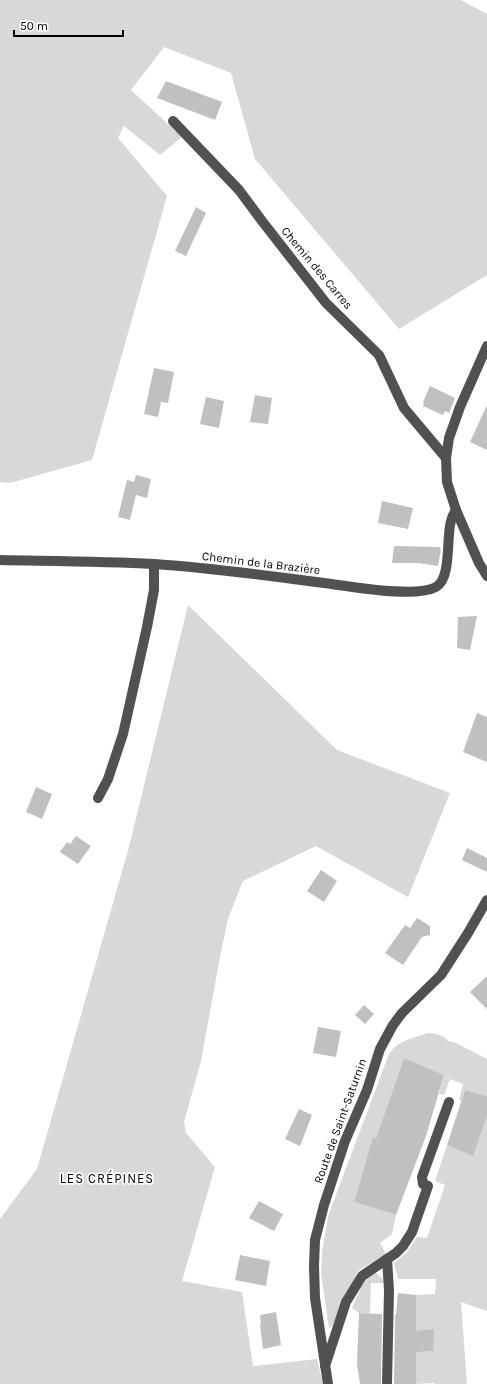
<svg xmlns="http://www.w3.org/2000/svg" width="487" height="1384" viewBox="0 0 487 1384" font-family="Karla,sans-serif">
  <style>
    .green { fill: #d8d8d8 }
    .building { fill: #c0c0c0 }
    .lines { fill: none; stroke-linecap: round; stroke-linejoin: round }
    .minor { stroke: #515151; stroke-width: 10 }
    .labels { text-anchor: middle; stroke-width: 3.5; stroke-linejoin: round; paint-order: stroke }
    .street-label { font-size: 12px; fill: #000; stroke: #fff }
    .neighbourhood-label { font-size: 13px; letter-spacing: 1px; fill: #000; stroke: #fff }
  </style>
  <rect width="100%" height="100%" fill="#fff"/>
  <g class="green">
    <polygon points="0,0 461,0 487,14 487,275 399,329 255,159 231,73 164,47 131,90 182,137 160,155 124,126 118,138 167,196 92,460 10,483 0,482"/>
    <polygon points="188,605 337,750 450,793 408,897 316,846 243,881 228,919 220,957 201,1061 184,1122 186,1133 215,1167 182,1281 242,1292 253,1366 317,1359 323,1384 0,1384 0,1219 37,1169 129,847"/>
    <path d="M429,1033C438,1034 443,1035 448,1041L456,1043L487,1059V1096L465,1090L461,1101L459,1100L463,1084L450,1079L444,1095L439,1094L444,1075L404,1058L376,1138H373L354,1202L396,1215L392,1234L380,1243L386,1254L359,1270L357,1273L332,1327L329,1328L321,1274L322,1252L328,1216L389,1054C397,1041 415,1037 429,1033Z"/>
    <polygon points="487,1116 487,1311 461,1302 467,1384 434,1384 434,1383 416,1384 416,1295 435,1294 436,1279 398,1279 394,1263 407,1252 417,1237 427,1238 445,1185 435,1181 447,1145 473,1155"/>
    <polygon points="373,1273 376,1273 383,1279 383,1283 371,1283 370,1313 359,1313 352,1308 363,1283"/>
  </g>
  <g class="building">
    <polygon points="166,81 222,102 215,120 157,98"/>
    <polygon points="196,207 206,213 186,256 175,251"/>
    <polygon points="154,368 174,372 168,403 161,402 158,417 144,414"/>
    <polygon points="430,386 455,398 449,413 445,411 443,415 423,406 424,403 423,402"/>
    <polygon points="255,395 272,398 268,424 250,422"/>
    <polygon points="206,397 224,401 219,428 200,424"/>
    <polygon points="487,405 487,450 470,442"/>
    <polygon points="136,475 151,479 147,498 136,495 130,520 118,517 127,480 134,482"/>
    <polygon points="382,501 413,508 408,529 378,523"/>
    <polygon points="394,546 440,547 440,549 441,549 438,566 418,563 392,563"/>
    <polygon points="477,616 470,650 457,648 458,617"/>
    <polygon points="477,713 487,717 487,762 463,752"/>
    <polygon points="36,787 52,794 42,819 26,812"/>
    <polygon points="76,836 91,846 78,864 60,852 67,842 70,844"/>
    <polygon points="467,848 487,858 487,872 462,860"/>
    <polygon points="321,870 337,881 324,902 307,891"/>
    <polygon points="417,918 430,926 430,935 422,937 403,965 385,953 405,925 410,928"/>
    <polygon points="487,976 487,1009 470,992"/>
    <polygon points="364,1005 374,1014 365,1024 355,1015"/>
    <polygon points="318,1027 341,1031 336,1057 313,1053"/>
    <polygon points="404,1058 444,1075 426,1136 396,1215 354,1202 373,1137 376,1138"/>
    <polygon points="465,1090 487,1096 487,1116 473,1156 447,1145"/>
    <polygon points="299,1109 312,1115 300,1146 285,1139"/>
    <polygon points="259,1201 283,1214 274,1231 249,1218"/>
    <polygon points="240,1255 270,1261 266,1286 235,1280"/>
    <polygon points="398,1293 416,1295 416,1331 434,1329 433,1351 416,1352 416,1384 394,1384 395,1315 396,1315"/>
    <polygon points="276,1312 281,1345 263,1349 260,1325 261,1324 260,1315"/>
    <polygon points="359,1313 382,1314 381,1384 360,1384 357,1364"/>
  </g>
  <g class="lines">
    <g class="minor">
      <polyline points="173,121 239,190 262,221 326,303 379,355 404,408 446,458"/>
      <polyline points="487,346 460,407 449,438 446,458 447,482 456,510 479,563 487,576"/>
      <path d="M0,560C51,561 103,561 154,564C218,568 283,578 346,586C367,589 418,597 436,587C452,578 446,536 451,521C452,517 454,513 456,510"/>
      <polyline points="98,798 108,779 123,734 147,627 154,590 154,564"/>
      <polyline points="325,1366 346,1302 362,1276 396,1253 403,1246 412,1232 428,1186 423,1184 422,1177 449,1102"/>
      <polyline points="328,1384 315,1298 314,1266 315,1240 324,1205 345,1141 367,1090 380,1049 393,1025 402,1013 441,975 468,933 487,900"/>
      <polyline points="387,1384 389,1290 387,1259"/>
    </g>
  </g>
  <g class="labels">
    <g class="street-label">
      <text transform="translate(317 268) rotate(50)" y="4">Chemin des Carres</text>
      <text transform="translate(261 563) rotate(7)" y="4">Chemin de la Brazière</text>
      <text transform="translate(340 1121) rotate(-70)" y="4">Route de Saint-Saturnin</text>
    </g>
    <g class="neighbourhood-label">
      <text x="107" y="1183">LES CRÉPINES</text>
    </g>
  </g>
  <path d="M14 30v6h109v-6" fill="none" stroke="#000000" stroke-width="2"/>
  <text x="20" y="30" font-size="12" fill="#000000" stroke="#ffffff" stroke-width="3" paint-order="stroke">50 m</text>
</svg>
